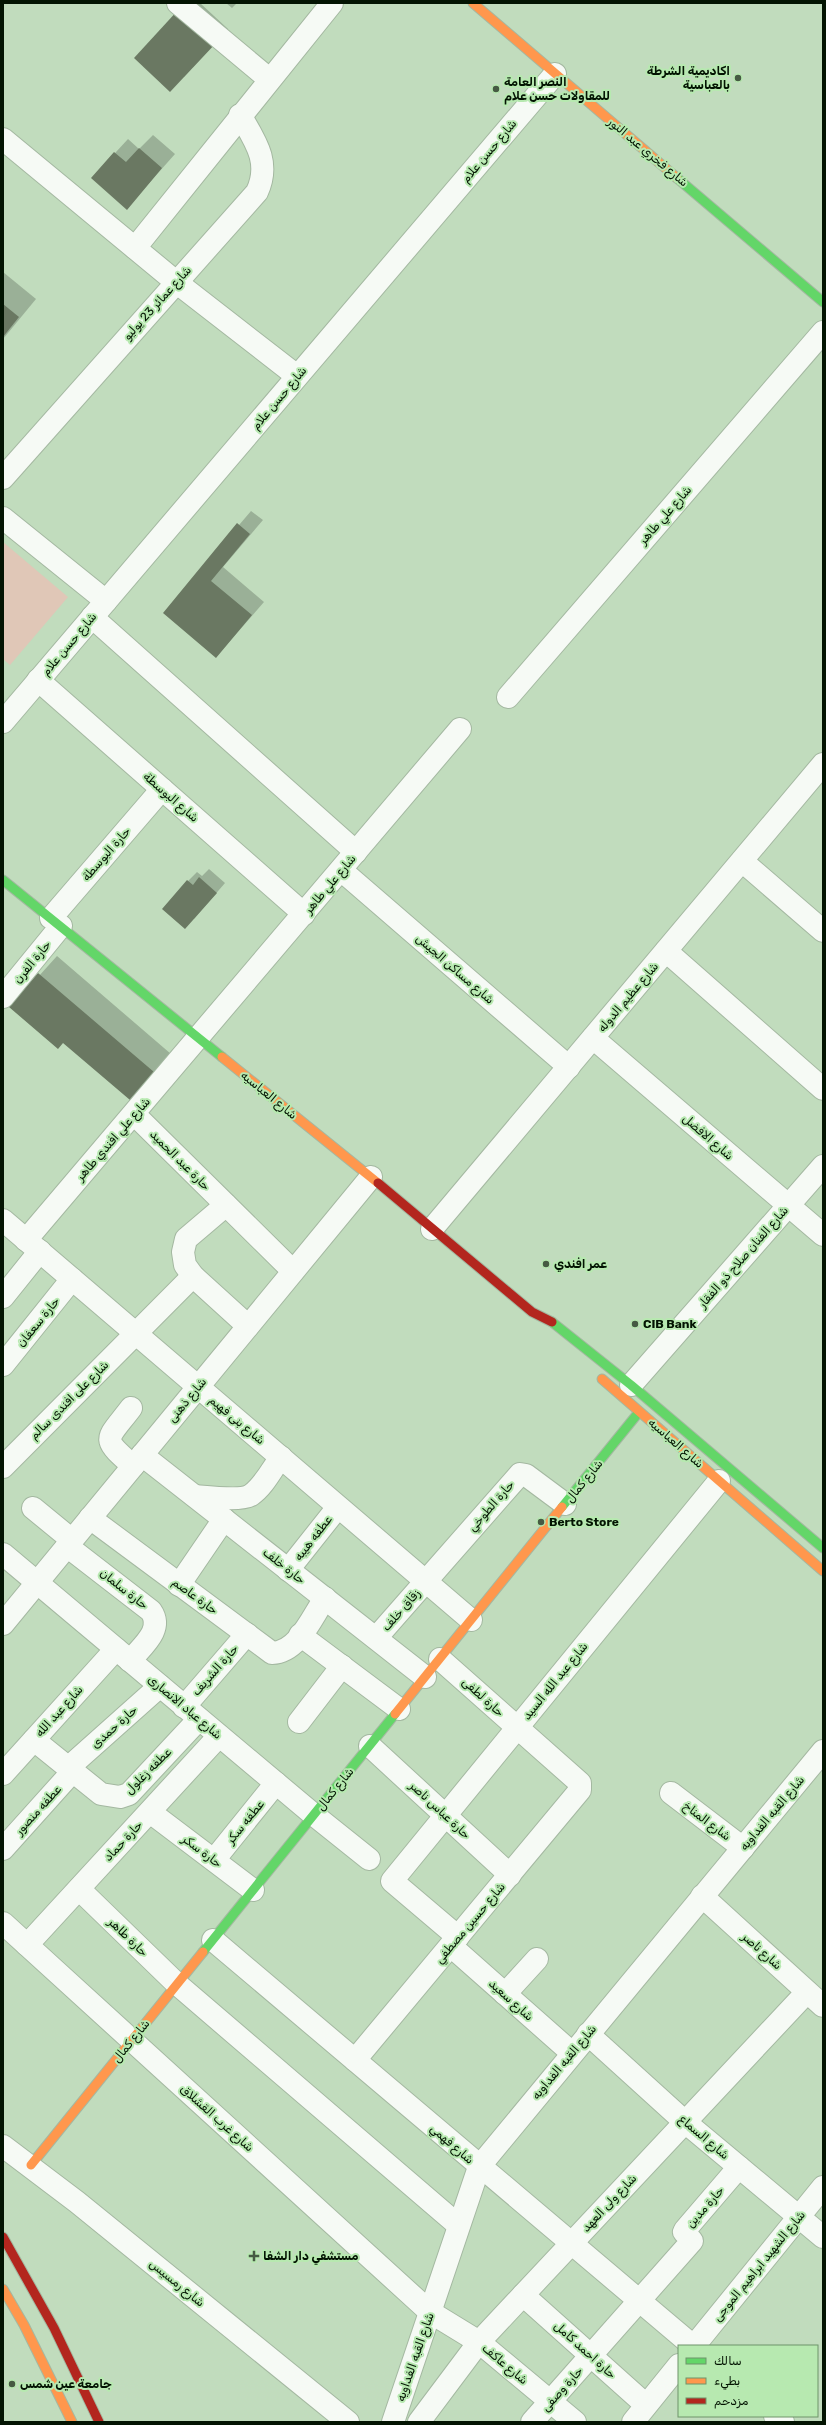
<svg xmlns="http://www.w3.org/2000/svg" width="826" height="2425" viewBox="0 0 826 2425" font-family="Rubik,Vazirmatn,sans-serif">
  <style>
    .green { fill: #e0c7b7 }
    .shadow { fill: #0003 }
    .building { fill: #6a7862 }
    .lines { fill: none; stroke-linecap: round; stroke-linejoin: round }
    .street-casing { stroke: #a4b8a1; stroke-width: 24 }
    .fast-casing { stroke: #a4b8a1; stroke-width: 11 }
    .slow-casing { stroke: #a4b8a1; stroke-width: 11 }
    .jam-casing { stroke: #a4b8a1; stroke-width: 11 }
    .street { stroke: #f6faf5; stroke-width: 22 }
    .fast { stroke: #63d668; stroke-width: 9 }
    .slow { stroke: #ff974d; stroke-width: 9 }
    .jam { stroke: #b3261e; stroke-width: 9 }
    .poi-dot { fill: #465a43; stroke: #b7e9b0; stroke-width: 1.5 }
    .labels { text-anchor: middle; stroke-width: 4; stroke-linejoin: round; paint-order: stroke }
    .poi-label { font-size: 12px; font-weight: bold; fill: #031402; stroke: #b7e9b0; text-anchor: start }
    .street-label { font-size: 12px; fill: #031402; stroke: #b7e9b0 }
  </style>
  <rect width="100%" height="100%" fill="#c1dcbd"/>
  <polygon class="green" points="3,542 68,597 10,665 3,659"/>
  <g class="shadow">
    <polygon points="186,3 200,3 228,29 184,77"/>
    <polygon points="226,3 237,3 232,8"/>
    <polygon points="153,135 175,154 127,208 92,178 128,139 139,149"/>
    <polygon points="3,272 36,299 3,339"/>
    <polygon points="251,511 263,520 223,567 264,602 216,657 164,613"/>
    <polygon points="209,869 225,883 194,919 188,881 197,872 202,876"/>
    <polygon points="57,956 171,1054 130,1099 64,1042 11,1007"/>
  </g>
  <g class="building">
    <polygon points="179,9 216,43 170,92 134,58"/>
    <polygon points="139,148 162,168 127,210 91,178 114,152 126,162"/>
    <polygon points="3,304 19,317 3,337"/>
    <polygon points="237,523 250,534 211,581 252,615 216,658 163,613"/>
    <polygon points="199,877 217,893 185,929 162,909 187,880 193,885"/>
    <polygon points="38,973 154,1072 130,1100 63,1043 58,1049 9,1007"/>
  </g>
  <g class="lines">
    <g class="street-casing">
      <g id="street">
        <polyline points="178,3 269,79"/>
        <polyline points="3,139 176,282 297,376"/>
        <polyline points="135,248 332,3"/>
        <path d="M3,478L257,192C271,162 255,141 240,115"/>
        <polyline points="3,518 106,601"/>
        <polyline points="92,617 356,852"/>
        <polyline points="38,680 304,914"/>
        <polyline points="508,697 823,332"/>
        <polyline points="3,722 555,74"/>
        <polyline points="742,861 823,931"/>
        <polyline points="341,870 569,1067"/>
        <polyline points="51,918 162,789"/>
        <polyline points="666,951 823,1089"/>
        <polyline points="3,997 61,926"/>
        <polyline points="593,1038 823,1235"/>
        <polyline points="134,1114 293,1271"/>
        <polyline points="226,1205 186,1239 183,1252 185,1265 193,1276 248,1326"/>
        <polyline points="3,1220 471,1620"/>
        <polyline points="432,1229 823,764"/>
        <polyline points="26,1240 460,729"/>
        <polyline points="3,1297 40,1251"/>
        <polyline points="3,1365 72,1279"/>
        <polyline points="631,1385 823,1166"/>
        <path d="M131,1408C106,1441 100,1437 133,1466"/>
        <polyline points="142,1455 425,1677"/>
        <polyline points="3,1467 193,1276"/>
        <path d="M195,1496C207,1497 242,1501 251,1495C264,1486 272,1469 281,1457"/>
        <polyline points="33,1508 72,1540"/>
        <path d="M90,1518L272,1653C298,1652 311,1619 325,1598"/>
        <path d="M67,1546L151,1611C164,1630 142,1646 130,1661"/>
        <polyline points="3,1554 314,1815 369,1859"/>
        <polyline points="288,1570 338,1507"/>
        <polyline points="179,1585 224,1519"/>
        <polyline points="3,1624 371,1177"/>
        <polyline points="300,1635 399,1709"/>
        <polyline points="376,1638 520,1474 526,1475 565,1504"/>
        <polyline points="184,1707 247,1634"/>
        <polyline points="299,1722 342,1666"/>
        <polyline points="34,1740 101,1794 120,1797 129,1794 199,1719"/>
        <polyline points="370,1746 510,1875"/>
        <polyline points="68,1768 160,1686"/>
        <polyline points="3,1774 116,1649"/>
        <polyline points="671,1793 743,1848"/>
        <polyline points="150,1812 253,1890"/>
        <polyline points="3,1849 73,1771"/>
        <polyline points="214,1860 276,1783"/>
        <polyline points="79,1889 177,1984 458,2225"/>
        <polyline points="702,1896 823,2006"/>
        <polyline points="3,1923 430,2312 479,2342 575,2422"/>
        <polyline points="458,1937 392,1881 719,1481"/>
        <polyline points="213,1940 693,2346"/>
        <polyline points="27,1945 219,1736"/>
        <polyline points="451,1946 572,2053"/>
        <polyline points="505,1994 537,1959"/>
        <polyline points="588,2034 685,2122 823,2237"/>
        <polyline points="355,2060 580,1790 580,1783 440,1659"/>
        <polyline points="3,2146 77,2202 348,2422"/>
        <polyline points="523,2295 646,2405"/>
        <polyline points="694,2346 823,2187"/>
        <polyline points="775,2416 783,2422"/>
        <polyline points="393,2422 479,2167 823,1751"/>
        <polyline points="419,2422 479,2342 807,1992"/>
        <polyline points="532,2422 692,2241 684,2232 685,2230 739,2167"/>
        <polyline points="633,2422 679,2365"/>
      </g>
    </g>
    <g class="fast-casing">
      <g id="fast">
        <polyline points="677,178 823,302"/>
        <polyline points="3,880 222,1057"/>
        <polyline points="552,1322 631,1385 823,1548"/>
        <polyline points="562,1507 639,1412"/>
        <polyline points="203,1952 395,1714"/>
      </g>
    </g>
    <g class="slow-casing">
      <g id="slow">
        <polyline points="473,3 677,178"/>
        <polyline points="222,1057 378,1183"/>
        <polyline points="602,1379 823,1571"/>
        <polyline points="395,1714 562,1507"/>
        <polyline points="31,2165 203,1952"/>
        <polyline points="3,2289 24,2325 72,2422"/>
      </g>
    </g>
    <g class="jam-casing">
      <g id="jam">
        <polyline points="378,1183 532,1312 552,1322"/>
        <polyline points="3,2237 54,2328 99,2422"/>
      </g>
    </g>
    <use href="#street" class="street"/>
    <use href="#fast" class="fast"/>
    <use href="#slow" class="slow"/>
    <use href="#jam" class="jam"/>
  </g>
  <g class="poi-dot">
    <circle cx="738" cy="78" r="4"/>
    <circle cx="496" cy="89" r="4"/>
    <circle cx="546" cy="1264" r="4"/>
    <circle cx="635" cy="1324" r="4"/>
    <circle cx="541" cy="1522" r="4"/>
    <path d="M252 2250h4v4h4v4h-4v4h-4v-4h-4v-4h4z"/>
    <circle cx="12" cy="2384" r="4"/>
  </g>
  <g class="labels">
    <g class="poi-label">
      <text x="730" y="75" text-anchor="end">اكاديمية الشرطة<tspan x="730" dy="14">بالعباسية</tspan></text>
      <text x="504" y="86">النصر العامة<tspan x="504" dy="14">للمقاولات حسن علام</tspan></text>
      <text x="554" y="1268">عمر افندي</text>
      <text x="643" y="1328">CIB Bank</text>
      <text x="549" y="1526">Berto Store</text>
      <text x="263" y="2260">مستشفي دار الشفا</text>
      <text x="20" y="2388">جامعة عين شمس</text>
    </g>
    <g class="street-label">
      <text transform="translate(489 151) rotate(-50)" y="4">شارع حسن علام</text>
      <text transform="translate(648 152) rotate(40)" y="4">شارع فخري عبد النور</text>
      <text transform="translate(157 303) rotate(-48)" y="4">شارع عمائر 23 يوليو</text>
      <text transform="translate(279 398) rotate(-50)" y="4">شارع حسن علام</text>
      <text transform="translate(665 515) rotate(-49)" y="4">شارع علي طاهر</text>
      <text transform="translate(69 644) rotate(-50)" y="4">شارع حسن علام</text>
      <text transform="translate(171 797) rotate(41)" y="4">شارع البوسطة</text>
      <text transform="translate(106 854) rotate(-49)" y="4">حارة البوسطة</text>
      <text transform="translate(330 884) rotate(-50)" y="4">شارع علي طاهر</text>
      <text transform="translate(32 962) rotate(-51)" y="4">حارة الفرن</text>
      <text transform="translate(455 969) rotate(41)" y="4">شارع مساكن الجيش</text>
      <text transform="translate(628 997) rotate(-50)" y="4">شارع عظيم الدوله</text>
      <text transform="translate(269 1095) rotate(39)" y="4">شارع العباسيه</text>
      <text transform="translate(708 1137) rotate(41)" y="4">شارع الافضل</text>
      <text transform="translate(113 1139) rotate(-49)" y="4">شارع علي افندي طاهر</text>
      <text transform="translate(180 1160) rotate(45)" y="4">حارة عبد الحميد</text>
      <text transform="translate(743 1257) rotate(-49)" y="4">شارع الفنان صلاح ذو الفقار</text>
      <text transform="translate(38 1322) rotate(-51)" y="4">حارة سعفان</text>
      <text transform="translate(69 1400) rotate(-45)" y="4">شارع على افندى سالم</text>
      <text transform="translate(187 1400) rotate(-51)" y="4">شارع ذهنى</text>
      <text transform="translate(237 1420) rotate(40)" y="4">شارع بنى فهيم</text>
      <text transform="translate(676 1443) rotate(41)" y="4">شارع العباسيه</text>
      <text transform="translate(584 1481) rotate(-51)" y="4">شارع كمال</text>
      <text transform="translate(491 1506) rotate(-49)" y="4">حارة الطوخي</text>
      <text transform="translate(313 1538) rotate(-52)" y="4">عطفه هيبه</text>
      <text transform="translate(284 1566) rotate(38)" y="4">حارة خلف</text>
      <text transform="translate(124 1589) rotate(38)" y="4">حارة سلمان</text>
      <text transform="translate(195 1596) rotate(36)" y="4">حارة عاصم</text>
      <text transform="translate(401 1610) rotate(-49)" y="4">زقاق خلف</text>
      <text transform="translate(215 1670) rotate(-49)" y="4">حارة الشريف</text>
      <text transform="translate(555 1681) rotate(-51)" y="4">شارع عبد الله السيد</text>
      <text transform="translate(483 1697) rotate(42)" y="4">حارة لطفى</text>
      <text transform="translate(185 1707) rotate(40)" y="4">شارع عباد الانصارى</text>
      <text transform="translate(59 1711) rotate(-48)" y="4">شارع عبد الله</text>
      <text transform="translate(114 1727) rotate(-42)" y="4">حارة حمدى</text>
      <text transform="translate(148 1771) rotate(-45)" y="4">عطفه زغلول</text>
      <text transform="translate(335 1789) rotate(-51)" y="4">شارع كمال</text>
      <text transform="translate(38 1810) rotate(-48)" y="4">عطفه منصور</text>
      <text transform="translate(440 1810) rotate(43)" y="4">حارة عباس ناصر</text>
      <text transform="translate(772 1813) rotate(-50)" y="4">شارع القبه الفداويه</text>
      <text transform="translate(707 1821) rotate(37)" y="4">شارع المناخ</text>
      <text transform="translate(245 1822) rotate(-51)" y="4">عطفه سكر</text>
      <text transform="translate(123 1841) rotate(-47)" y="4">حارة حماد</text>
      <text transform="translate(202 1851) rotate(37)" y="4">حارة سكر</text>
      <text transform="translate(470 1923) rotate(-50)" y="4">شارع حسين مصطفي</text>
      <text transform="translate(128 1937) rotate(44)" y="4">حارة طاهر</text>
      <text transform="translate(762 1951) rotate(42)" y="4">شارع ناصر</text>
      <text transform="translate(511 2000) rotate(42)" y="4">شارع سعيد</text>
      <text transform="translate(131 2041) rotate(-51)" y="4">شارع كمال</text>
      <text transform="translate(564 2062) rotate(-50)" y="4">شارع القبه الفداويه</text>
      <text transform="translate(217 2118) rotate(42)" y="4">شارع غرب القشلاق</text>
      <text transform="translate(704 2137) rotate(40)" y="4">شارع السماع</text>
      <text transform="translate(452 2144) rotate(41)" y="4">شارع فهمي</text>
      <text transform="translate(609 2203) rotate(-47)" y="4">شارع ولى العهد</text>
      <text transform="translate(705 2207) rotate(-49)" y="4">حارة مدين</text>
      <text transform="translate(759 2266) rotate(-51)" y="4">شارع الشهيد ابراهيم الموجى</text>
      <text transform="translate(177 2283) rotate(39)" y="4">شارع رمسيس</text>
      <text transform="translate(585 2350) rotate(42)" y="4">حارة احمد كامل</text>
      <text transform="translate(415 2357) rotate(-71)" y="4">شارع القبه الفداويه</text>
      <text transform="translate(505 2364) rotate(40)" y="4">شارع عاكف</text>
      <text transform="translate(562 2389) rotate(-48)" y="4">حارة وصفى</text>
    </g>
  </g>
  <rect width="826" height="2425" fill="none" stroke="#031402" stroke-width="8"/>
  <rect x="678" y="2345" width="140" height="72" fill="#b7e9b0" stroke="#6f946a"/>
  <rect x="686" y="2358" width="20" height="6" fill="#63d668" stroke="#6f946a"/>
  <text x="714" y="2365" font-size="12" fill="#031402">سالك</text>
  <rect x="686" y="2378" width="20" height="6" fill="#ff974d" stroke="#6f946a"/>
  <text x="714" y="2385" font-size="12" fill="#031402">بطيء</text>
  <rect x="686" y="2398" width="20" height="6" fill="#b3261e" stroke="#6f946a"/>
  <text x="714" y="2405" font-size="12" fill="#031402">مزدحم</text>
</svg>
